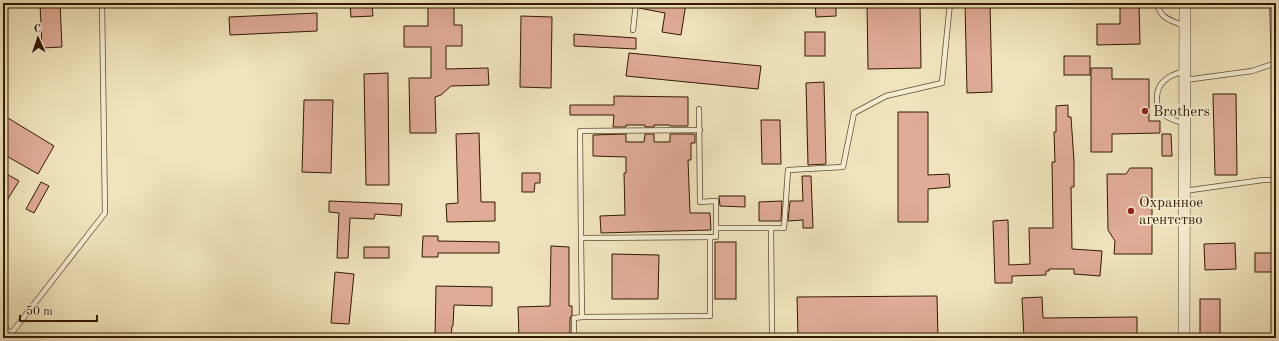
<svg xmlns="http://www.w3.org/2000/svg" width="1279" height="341" viewBox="0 0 1279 341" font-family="'Old Standard TT',serif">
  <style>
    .building { fill: #e0ab97; stroke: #311a00 }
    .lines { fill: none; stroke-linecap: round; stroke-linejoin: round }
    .service-casing { stroke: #614c2f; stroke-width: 6 }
    .tertiary-casing { stroke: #614c2f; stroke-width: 12 }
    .service { stroke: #f5edd3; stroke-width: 4.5 }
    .tertiary { stroke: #f5edd3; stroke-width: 11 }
    .poi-dot { fill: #8f2418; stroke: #f5edd3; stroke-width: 1.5 }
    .labels { text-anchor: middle; stroke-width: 3.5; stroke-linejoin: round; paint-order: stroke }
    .poi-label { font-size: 15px; fill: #311a00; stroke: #f5edd3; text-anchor: start }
  </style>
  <rect width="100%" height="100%" fill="#f0e4bc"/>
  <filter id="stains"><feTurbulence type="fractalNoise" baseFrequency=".005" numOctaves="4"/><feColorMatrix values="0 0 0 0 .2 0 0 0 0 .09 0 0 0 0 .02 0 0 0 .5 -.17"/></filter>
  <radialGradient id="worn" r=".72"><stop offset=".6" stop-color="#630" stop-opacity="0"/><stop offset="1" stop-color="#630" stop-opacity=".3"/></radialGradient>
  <g class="building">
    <polygon points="40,3 60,3 62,47 42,48"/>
    <polygon points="350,3 372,3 373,16 351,17"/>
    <polygon points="428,3 454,3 454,25 462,25 462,46 446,46 446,69 488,68 489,85 451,86 441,95 435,97 436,133 410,133 409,78 431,78 431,47 404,47 404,26 428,26"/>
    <polygon points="640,3 686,3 681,35 662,32 665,13 639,8"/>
    <polygon points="815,3 836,3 836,16 816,17"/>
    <polygon points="867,3 920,3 921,68 868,69"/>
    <polygon points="965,3 990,3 992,92 967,93"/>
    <polygon points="1120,3 1139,3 1140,44 1097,45 1097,24 1120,24"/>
    <polygon points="317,13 317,31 230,35 229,17"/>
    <polygon points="521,16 552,17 551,88 520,87"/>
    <rect x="805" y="32" width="20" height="24"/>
    <polygon points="574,34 636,38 636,49 574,46"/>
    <polygon points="629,53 761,66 758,89 626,76"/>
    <rect x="1064" y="56" width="26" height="19"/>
    <polygon points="1091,68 1112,68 1112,79 1149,79 1149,121 1160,121 1160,133 1112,134 1112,152 1091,152"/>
    <polygon points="388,73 389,185 366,185 364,74"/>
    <polygon points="824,82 826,164 808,165 806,83"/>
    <polygon points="1213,94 1236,94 1237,175 1215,175"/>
    <polygon points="614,96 688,97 688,126 670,126 670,125 654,125 654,127 645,127 645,125 626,125 626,127 613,127 614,115 570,115 570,105 614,105"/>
    <polygon points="304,100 333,100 331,173 302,172"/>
    <polygon points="1068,105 1068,117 1071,117 1074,161 1074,187 1071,187 1072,249 1102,251 1100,276 1074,274 1074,269 1049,269 1049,271 1046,271 1046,275 1012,276 1012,283 995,283 993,221 1008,220 1009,265 1030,264 1029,228 1053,228 1052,162 1055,162 1054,132 1056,132 1056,106"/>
    <polygon points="898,112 928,112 928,175 949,174 950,187 928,189 928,222 898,222"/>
    <polygon points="3,115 54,146 38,174 3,154"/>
    <polygon points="761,120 780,120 781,164 762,164"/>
    <polygon points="479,133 481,202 495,202 495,221 447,222 446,204 458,203 456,134"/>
    <polygon points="626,134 626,142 644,142 645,134 654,134 654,142 670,142 670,134 695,134 695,143 691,143 691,160 688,160 690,213 710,213 711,230 601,233 600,216 625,215 624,173 626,173 626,157 593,156 593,135"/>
    <polygon points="1162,134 1171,134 1172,156 1162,156"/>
    <polygon points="1130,168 1152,168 1152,254 1114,254 1115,241 1108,230 1107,174 1126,174"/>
    <polygon points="3,172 19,181 3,207"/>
    <polygon points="522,173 540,173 540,183 535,183 534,192 522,192"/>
    <polygon points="802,176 811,176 813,228 803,228 803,220 788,221 790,201 803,201"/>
    <polygon points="41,182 49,186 34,213 26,209"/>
    <polygon points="719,196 745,196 745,207 720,206"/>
    <polygon points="329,201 402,204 401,216 375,214 374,219 350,218 348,258 337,258 339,213 329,212"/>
    <polygon points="782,201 781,221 759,221 759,202"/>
    <polygon points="423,236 438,236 438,241 499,242 499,253 438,253 438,257 422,257"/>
    <rect x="715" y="242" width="21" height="57"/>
    <polygon points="1235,243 1236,269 1205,270 1204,244"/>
    <polygon points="551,246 569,247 569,306 572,306 572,315 570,318 570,335 519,338 518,307 550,306"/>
    <rect x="364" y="247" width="25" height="11"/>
    <rect x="1255" y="253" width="21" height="19"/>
    <polygon points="612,254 659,255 658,299 612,299"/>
    <polygon points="335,272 354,274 349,324 331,323"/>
    <polygon points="436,286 492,287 492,306 454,305 453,326 452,326 451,338 435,338"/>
    <polygon points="937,296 938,338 798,338 797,297"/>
    <polygon points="1042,297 1043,318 1137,317 1137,337 1024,338 1022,298"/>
    <rect x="1200" y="299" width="20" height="39"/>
  </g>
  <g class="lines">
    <g class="service-casing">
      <g id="service">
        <path d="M1157,3C1160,19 1171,20 1184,26"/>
        <polyline points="1272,3 1274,64"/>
        <polyline points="633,30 636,3"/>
        <polyline points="1185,80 1252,71 1276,63"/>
        <path d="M1183,123C1177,121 1168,119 1163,114C1154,106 1155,88 1165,80C1170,75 1178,73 1185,71"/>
        <polyline points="1184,191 1263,180 1276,180"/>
        <polyline points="716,228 771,228 772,338"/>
        <polyline points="771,228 784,228 788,170 843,167 854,113 886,96 942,83 950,3"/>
        <polyline points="581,238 580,131 700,130"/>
        <polyline points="582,317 710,316 710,237"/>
        <polyline points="10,335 105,213 102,3"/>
        <polyline points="574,338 574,318 582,317 581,238 716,237 716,201 700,202 699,109"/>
      </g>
    </g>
    <g class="tertiary-casing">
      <g id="tertiary">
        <polyline points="3,331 13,338"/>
        <polyline points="1184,338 1185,3"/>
      </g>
    </g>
    <use href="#service" class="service"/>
    <use href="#tertiary" class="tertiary"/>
  </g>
  <g class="poi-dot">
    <circle cx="1145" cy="111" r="4"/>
    <circle cx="1131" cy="211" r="4"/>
  </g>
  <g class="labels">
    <g class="poi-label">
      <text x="1153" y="116">Brothers</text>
      <text x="1139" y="207">Охранное<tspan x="1139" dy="17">агентство</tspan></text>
    </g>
  </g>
  <rect width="1279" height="341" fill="none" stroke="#f0e4bc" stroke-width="16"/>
  <rect x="4" y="4" width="1271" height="333" fill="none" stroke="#311a00" stroke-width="2"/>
  <rect x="8" y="8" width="1263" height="325" fill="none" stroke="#311a00"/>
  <g transform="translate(38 38) rotate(357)" stroke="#f5edd3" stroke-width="3" paint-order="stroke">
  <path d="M0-3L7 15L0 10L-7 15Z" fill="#311a00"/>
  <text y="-6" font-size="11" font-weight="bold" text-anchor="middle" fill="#311a00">С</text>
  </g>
  <path d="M20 315v6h77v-6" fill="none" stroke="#311a00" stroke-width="2"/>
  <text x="26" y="315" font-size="12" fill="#311a00" stroke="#f5edd3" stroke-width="3" paint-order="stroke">50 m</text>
  <rect width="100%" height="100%" filter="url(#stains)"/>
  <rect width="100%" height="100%" fill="url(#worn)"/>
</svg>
